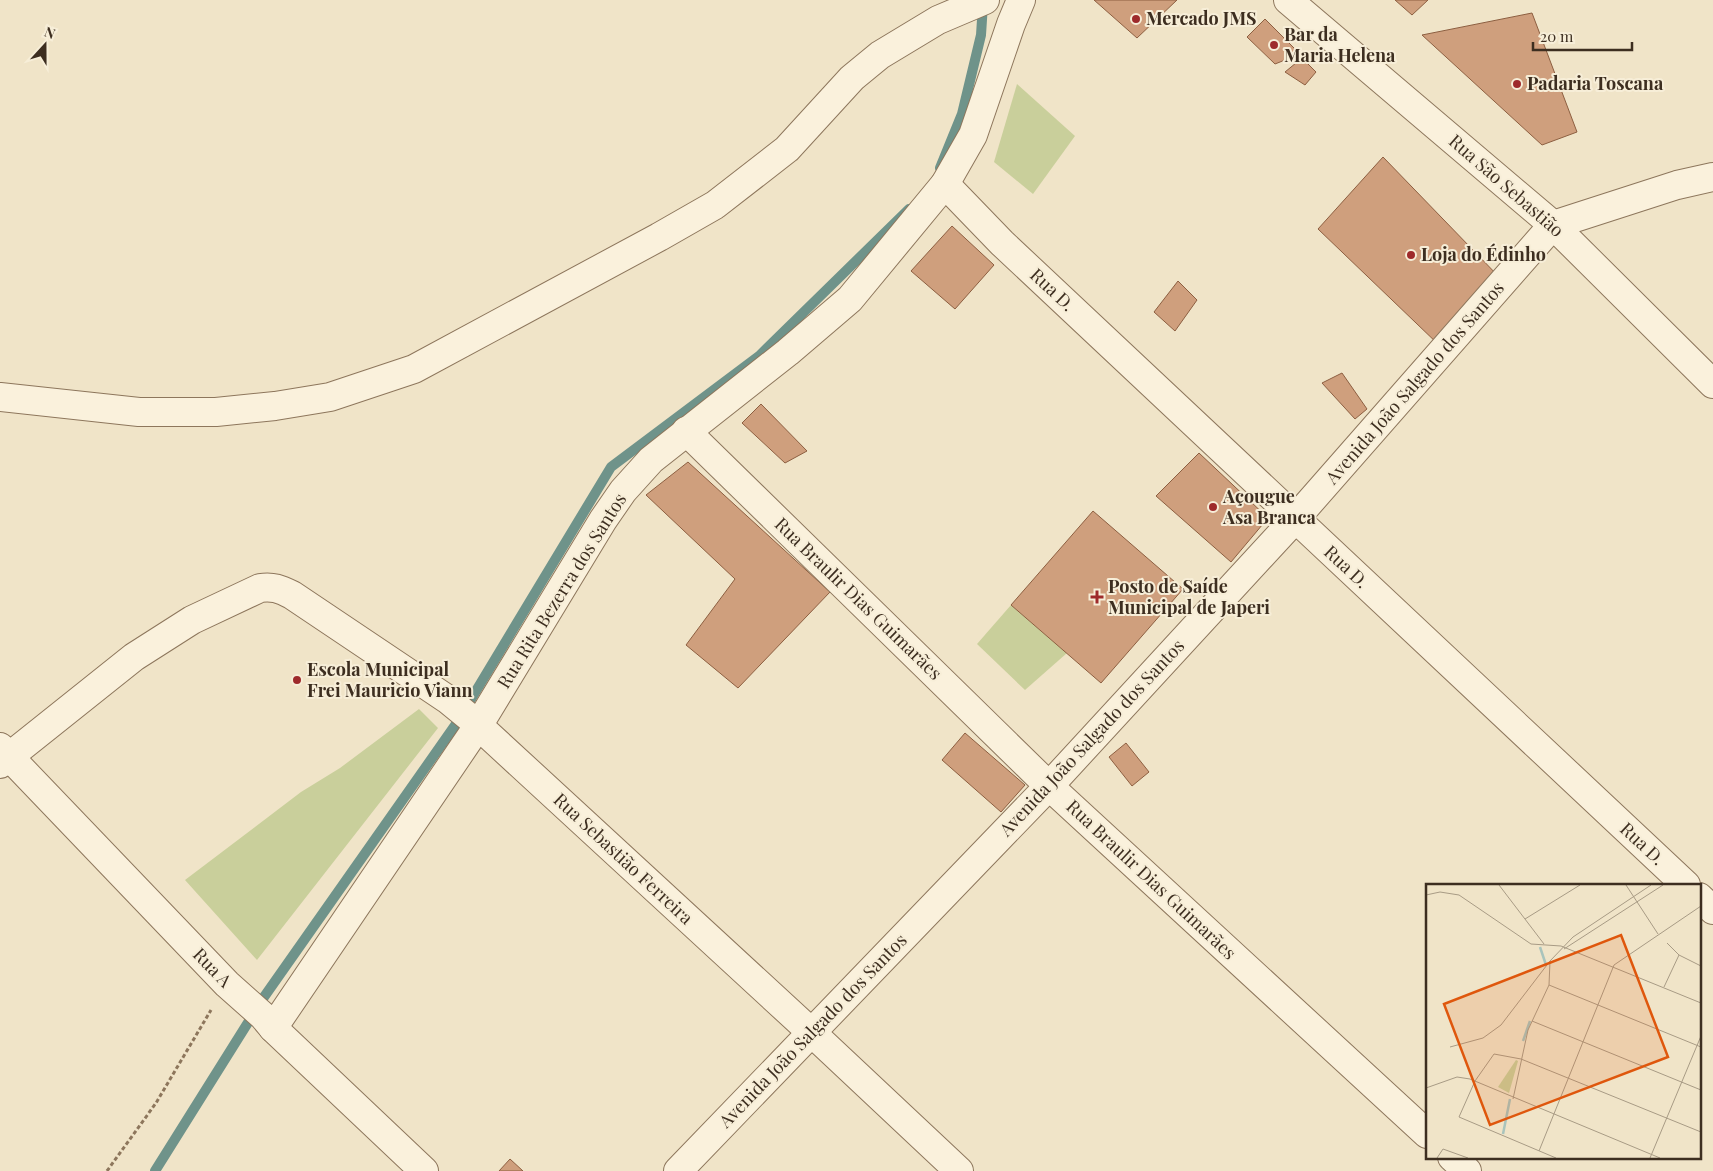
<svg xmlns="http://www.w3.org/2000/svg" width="1713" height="1171" viewBox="0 0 1713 1171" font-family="'Playfair Display',serif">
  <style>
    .green { fill: #c9cf9b }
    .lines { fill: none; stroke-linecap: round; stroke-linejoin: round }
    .stream { stroke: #6f938a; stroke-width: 10 }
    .building { fill: #cf9f7d; stroke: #8d5f41 }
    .street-casing { stroke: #8d765c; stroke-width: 30 }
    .path { stroke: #8d765c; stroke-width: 3; stroke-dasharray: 4 2.5; stroke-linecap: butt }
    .street { stroke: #faf1dc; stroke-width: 28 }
    .poi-dot { fill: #9e2a2b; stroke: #f7eed8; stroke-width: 2 }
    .labels { text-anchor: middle; stroke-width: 4; stroke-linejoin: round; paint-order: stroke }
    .poi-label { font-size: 18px; font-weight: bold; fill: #3d2e20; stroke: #f7eed8; text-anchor: start }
    .street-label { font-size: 18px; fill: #3d2e20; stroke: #f7eed8 }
    .inset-river { fill: none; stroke: #a9c4bc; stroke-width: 2.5 }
    .inset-road { fill: none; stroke: #a89b85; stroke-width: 1 }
    .view { fill: #df570d; fill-opacity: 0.15; stroke: #df570d; stroke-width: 2.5 }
    .inset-edge { fill: none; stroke: #3d2e20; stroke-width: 2.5 }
  </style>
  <rect width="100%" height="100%" fill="#f0e4c8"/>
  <g class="green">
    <polygon points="1017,84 1075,136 1033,194 994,162"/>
    <polygon points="1011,605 1067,653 1025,690 977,644"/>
    <polygon points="419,709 438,728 257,960 185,880 301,792 340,768"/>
  </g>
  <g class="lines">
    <g class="stream">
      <polyline points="940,168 962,114 981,35 983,4"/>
      <polyline points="155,1171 264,997 456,724 611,467 759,356 909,209"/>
    </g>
  </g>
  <g class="building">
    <polygon points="1094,0 1177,0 1137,38"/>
    <polygon points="1395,0 1428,0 1412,15"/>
    <polygon points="1532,13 1577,132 1542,145 1422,35"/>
    <polygon points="1265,19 1300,54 1275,64 1247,37"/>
    <polygon points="1302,58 1316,72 1305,85 1285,72"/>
    <polygon points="1383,157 1502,280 1440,346 1318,229"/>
    <polygon points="952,226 994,265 955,309 911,271"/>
    <polygon points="1178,281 1197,300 1175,331 1154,312"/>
    <polygon points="1342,373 1367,409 1355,419 1322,383"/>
    <polygon points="761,404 807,451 785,463 742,423"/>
    <polygon points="1199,453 1268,518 1231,562 1156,496"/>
    <polygon points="688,462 830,592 738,688 686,645 735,579 646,495"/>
    <polygon points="1093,511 1183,589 1101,683 1011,605"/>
    <polygon points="965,733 1025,785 1001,812 942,760"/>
    <polygon points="1126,743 1149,772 1132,786 1109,757"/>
    <polygon points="510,1159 523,1171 499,1171"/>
  </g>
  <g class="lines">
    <g class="street-casing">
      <g id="street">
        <polyline points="1288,0 1553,225 1713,384"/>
        <polyline points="945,184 1002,243 1686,885"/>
        <polyline points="0,397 139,412 216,412 275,406 330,397 414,369 659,237 715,205 787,149 852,78 880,55 938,20 985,0"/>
        <polyline points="686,431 1049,786 1427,1134"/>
        <polyline points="0,747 227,984 263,1016 273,1028 424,1171"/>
        <path d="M0,764L134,657L192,620L260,588C273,586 280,589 292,595L447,699L469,717L811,1032L959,1171"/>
        <polyline points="1699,897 1713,910"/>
        <polyline points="273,1028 478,726 603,520 623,491 651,460 788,352 850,299 945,184 973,135 1011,24 1021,0"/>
        <polyline points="1452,1157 1467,1171"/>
        <polyline points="678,1171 1049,786 1295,519 1553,225 1677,185 1713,177"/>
      </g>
    </g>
    <polyline class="path" points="107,1171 156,1103 211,1010"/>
    <use href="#street" class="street"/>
  </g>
  <g class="poi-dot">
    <circle cx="1136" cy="19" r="5"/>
    <circle cx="1274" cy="45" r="5"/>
    <circle cx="1517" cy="84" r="5"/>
    <circle cx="1411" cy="255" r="5"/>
    <circle cx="1213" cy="507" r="5"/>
    <path d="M1094.5 589.5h5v5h5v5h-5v5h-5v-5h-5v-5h5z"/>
    <circle cx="297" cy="680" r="5"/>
  </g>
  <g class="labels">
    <g class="poi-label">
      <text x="1146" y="25">Mercado JMS</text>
      <text x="1284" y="41">Bar da<tspan x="1284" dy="21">Maria Helena</tspan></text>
      <text x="1527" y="90">Padaria Toscana</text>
      <text x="1421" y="261">Loja do Édinho</text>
      <text x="1223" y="503">Açougue<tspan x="1223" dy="21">Asa Branca</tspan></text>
      <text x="1108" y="593">Posto de Saíde<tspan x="1108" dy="21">Municipal de Japeri</tspan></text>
      <text x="307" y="676">Escola Municipal<tspan x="307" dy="21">Frei Mauricio Viann</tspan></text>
    </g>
    <g class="street-label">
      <text transform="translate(1506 186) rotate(41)" y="6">Rua São Sebastião</text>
      <text transform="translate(1052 290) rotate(43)" y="6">Rua D.</text>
      <text transform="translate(1415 383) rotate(-49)" y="6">Avenida João Salgado dos Santos</text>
      <text transform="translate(1346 567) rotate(43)" y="6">Rua D.</text>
      <text transform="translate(562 591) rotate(-58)" y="6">Rua Rita Bezerra dos Santos</text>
      <text transform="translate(858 599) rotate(44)" y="6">Rua Braulir Dias Guimarães</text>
      <text transform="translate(1092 738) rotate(-47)" y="6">Avenida João Salgado dos Santos</text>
      <text transform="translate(1642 844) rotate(43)" y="6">Rua D.</text>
      <text transform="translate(623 859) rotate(43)" y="6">Rua Sebastião Ferreira</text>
      <text transform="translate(1151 880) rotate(43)" y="6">Rua Braulir Dias Guimarães</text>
      <text transform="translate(212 968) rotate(46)" y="6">Rua A</text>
      <text transform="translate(813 1031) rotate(-46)" y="6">Avenida João Salgado dos Santos</text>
    </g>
  </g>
  <g transform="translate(1426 884)">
    <rect width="275" height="275" fill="#f0e4c8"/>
    <path d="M90,176L92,177L83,209L72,203Z" fill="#c9cf9b"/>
    <path class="inset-river" d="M114,63L120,81M97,157L104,137M77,250L84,215"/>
    <path class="inset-road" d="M73,1L118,60M200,1L232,50M0,11L14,8L33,11L105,60L135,62L275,119M99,35L154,1M241,59L253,71M138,65L237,1M188,81L275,22M123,101L275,163M238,103L253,71L275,82M106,137L275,206M24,163L57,154L75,141L124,77M0,204L31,193L44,195L234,274M87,215L102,146L123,101L124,77L147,53L225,1M113,267L188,81M11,274L17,265L42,274M130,274L33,233L49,197L68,170L95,175L275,248M224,274L275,152"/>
    <path class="view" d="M195,51L242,173L64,241L18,120Z"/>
    <rect width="275" height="275" class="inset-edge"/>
  </g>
  <g transform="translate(45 45) rotate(21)" stroke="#f7eed8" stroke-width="4" paint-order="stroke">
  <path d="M0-4L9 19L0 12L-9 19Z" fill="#3d2e20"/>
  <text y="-8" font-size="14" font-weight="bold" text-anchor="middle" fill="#3d2e20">N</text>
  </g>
  <path d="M1533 42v8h99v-8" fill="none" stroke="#3d2e20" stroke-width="2.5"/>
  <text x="1540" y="42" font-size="15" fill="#3d2e20" stroke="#f7eed8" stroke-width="4" paint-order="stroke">20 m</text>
</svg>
